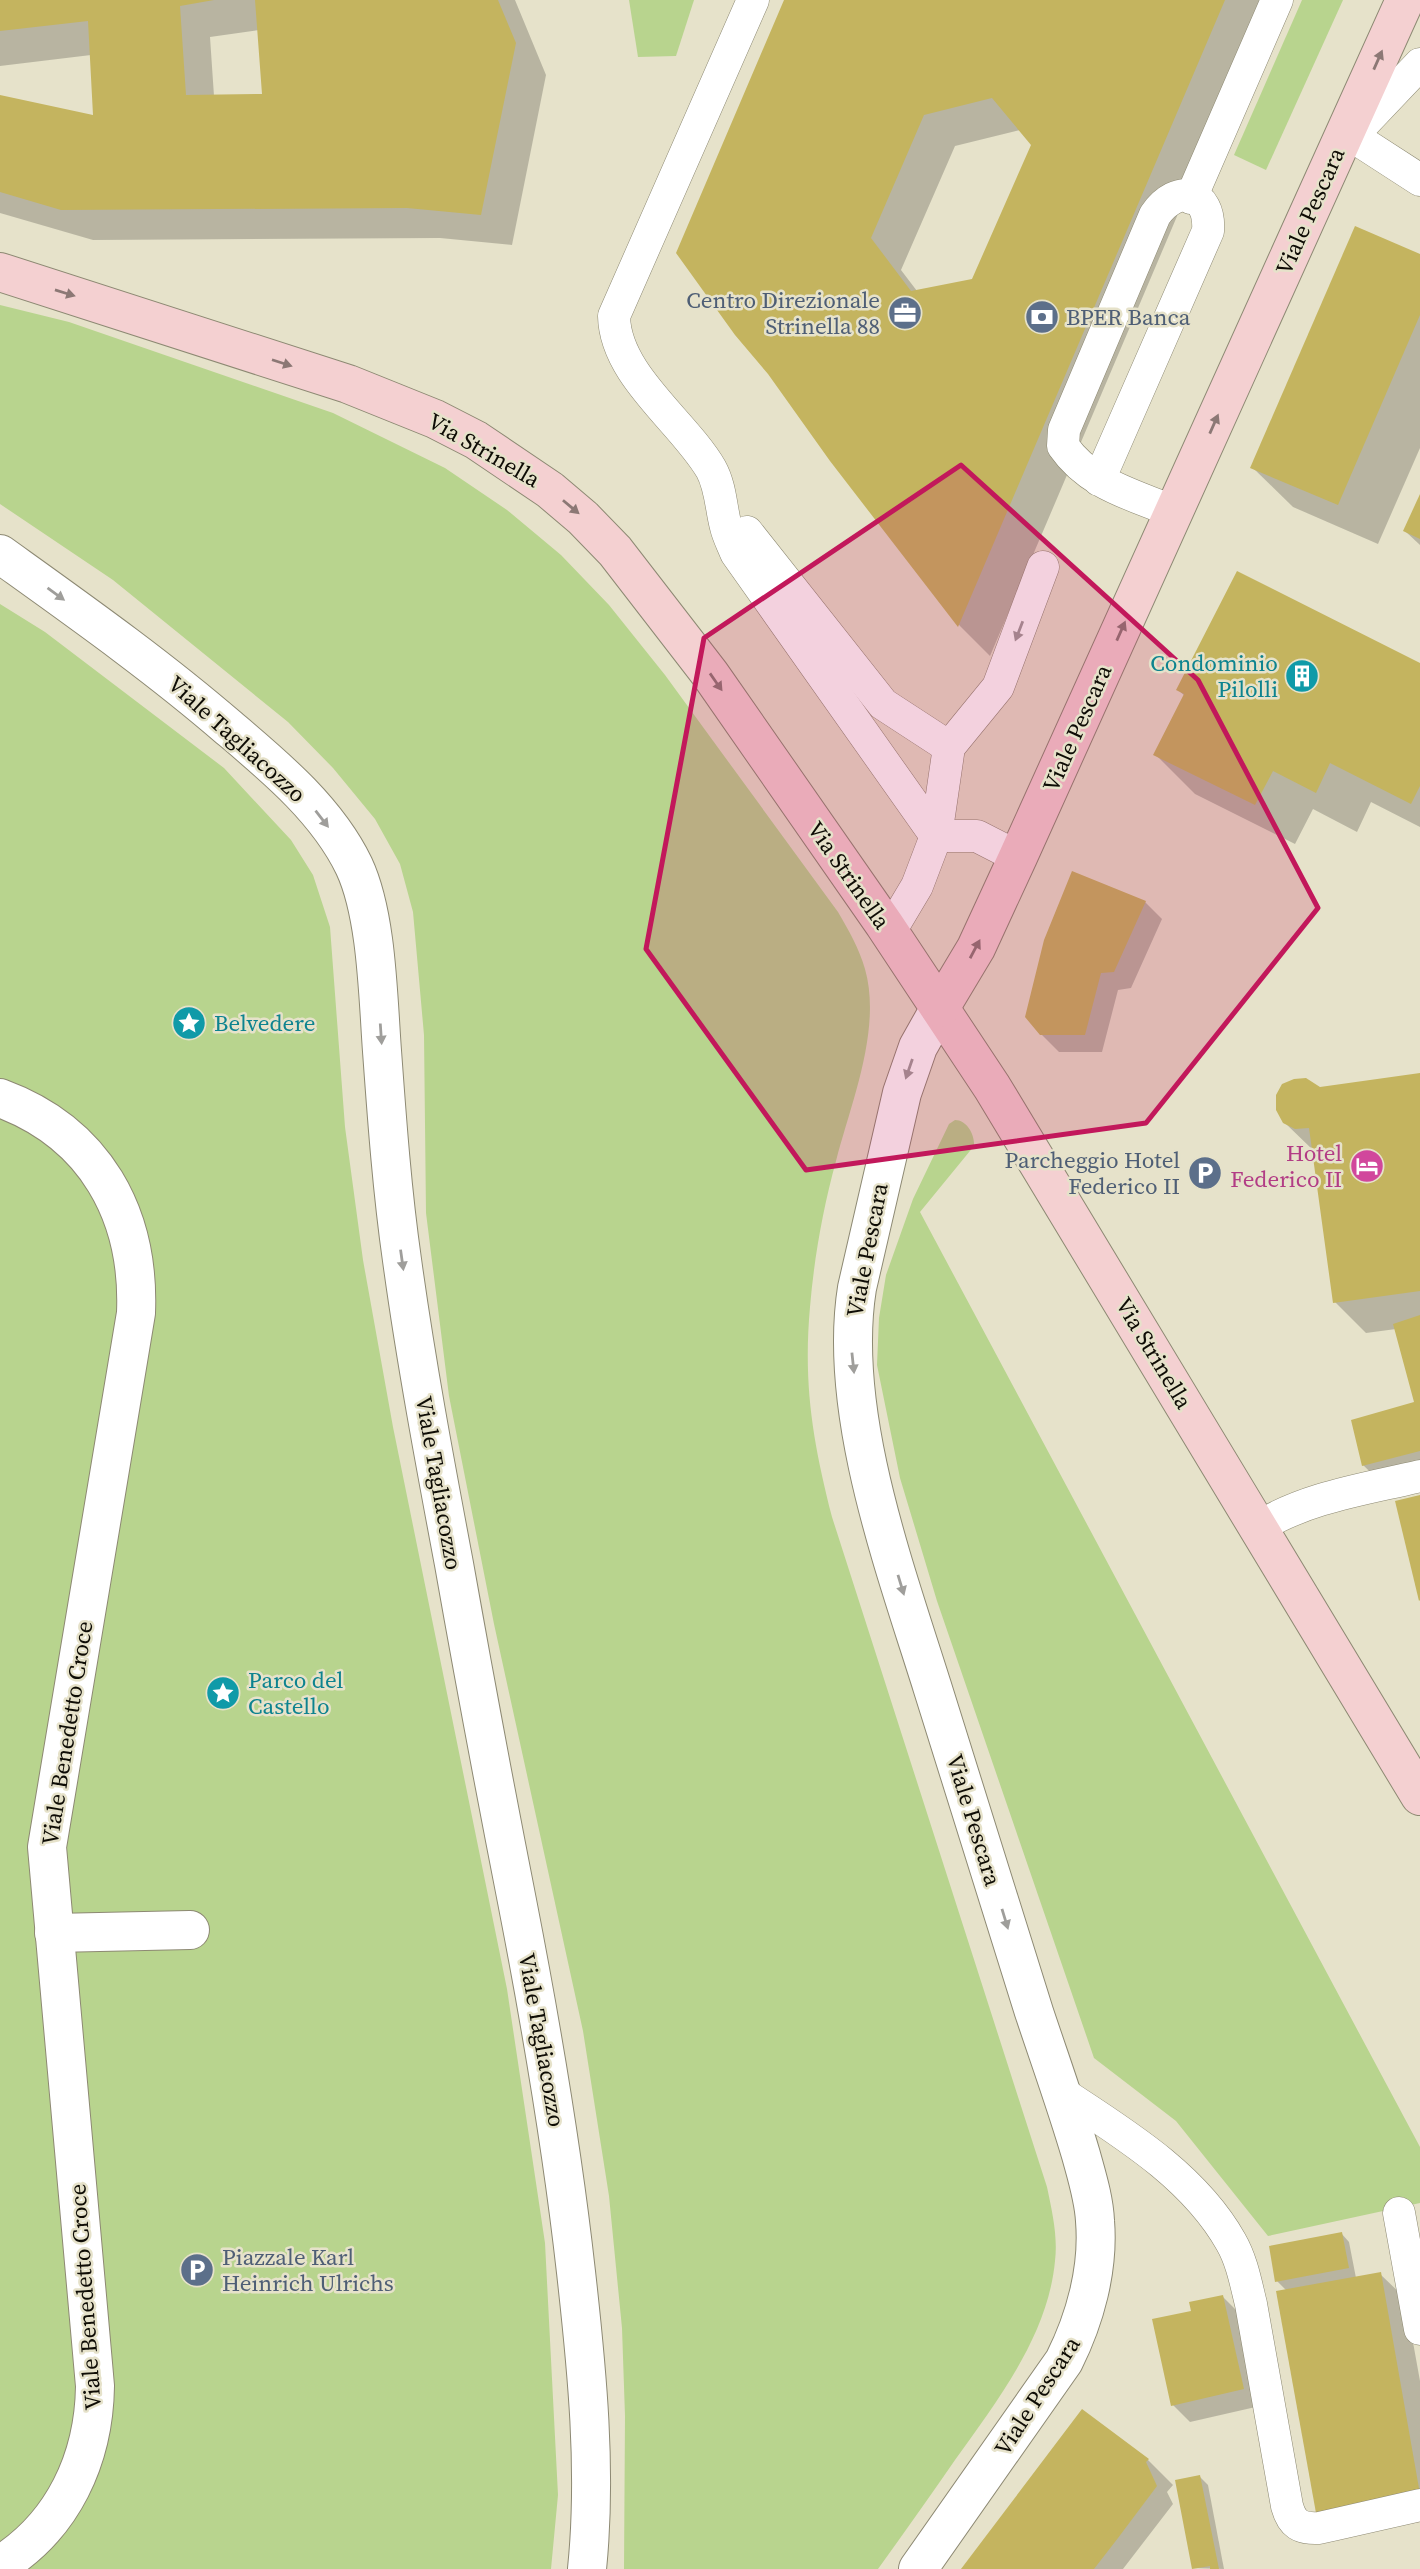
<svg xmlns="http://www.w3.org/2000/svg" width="1420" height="2569" viewBox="0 0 1420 2569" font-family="'Source Serif 4',serif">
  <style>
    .green { fill: #b8d48e }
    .shadow { fill: #0003; fill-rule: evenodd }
    .building { fill: #c4b45f; fill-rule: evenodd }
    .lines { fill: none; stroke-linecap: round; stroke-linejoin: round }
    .service-casing { stroke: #8d8973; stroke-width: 33 }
    .pedestrian-casing { stroke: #8d8973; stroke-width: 40 }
    .minor-casing { stroke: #8d8973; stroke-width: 40 }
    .secondary-casing { stroke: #8d8973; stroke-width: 40 }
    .service { stroke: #fff; stroke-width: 32 }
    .pedestrian { stroke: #fff; stroke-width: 38 }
    .minor { stroke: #fff; stroke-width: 38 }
    .secondary { stroke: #f4d0d1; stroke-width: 38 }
    .oneway { fill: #8c7875 }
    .oneway2 { fill: #9f9e9b }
    .marked { fill: #c2185b; fill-opacity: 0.2; stroke: #c2185b; stroke-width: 5; stroke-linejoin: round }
    .labels { text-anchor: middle; stroke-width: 5; stroke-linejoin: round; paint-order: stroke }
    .street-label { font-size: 23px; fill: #0e0c05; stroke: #e6e2ca }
    .service-label { font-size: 23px; fill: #4e5e75; stroke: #e6e2ca; text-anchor: end }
    .culture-label { font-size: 23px; fill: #0d838f; stroke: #e6e2ca; text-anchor: start }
    .hotel-label { font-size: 23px; fill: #b23c85; stroke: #e6e2ca; text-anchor: end }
  </style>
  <rect width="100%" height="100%" fill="#e6e2ca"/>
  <g class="green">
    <polygon points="629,0 694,0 676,56 638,57"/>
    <polygon points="1302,0 1343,0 1266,170 1234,155"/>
    <path d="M0,305L69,322L333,413L445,468L507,510L561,555L609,605L665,675L838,912C849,931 859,948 865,969C882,1029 851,1103 836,1161C823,1208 814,1259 810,1307C803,1385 813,1442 832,1517L1047,2187C1052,2211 1058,2236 1055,2261C1048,2336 997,2401 955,2460C930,2496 904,2533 878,2569H624L625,2416L622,2328L609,2196L583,2031L494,1624L449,1396L426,1213L424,1035L413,912L400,864L375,819L333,768L288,722L113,580L0,504Z"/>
    <polygon points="0,604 45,632 224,768 291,840 313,875 330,927 345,1127 363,1260 393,1427 507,1989 545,2243 558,2495 551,2569 0,2569"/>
    <path d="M955,1120C967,1120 975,1135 974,1146L920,1212L1420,2147V2203L1268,2236L1176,2121L1094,2058L937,1601L900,1478L877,1365L879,1318L886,1275L913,1199L949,1124Z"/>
  </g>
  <g class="shadow">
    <path d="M0,0H515L546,75L512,245L440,238L93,240L0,213V97L95,117L91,55L0,66ZM259,30L264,96H214L210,37Z"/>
    <path d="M785,0H1269L990,656L960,626L832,460ZM1020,130L1033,145L974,280L917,291L901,270L955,146Z"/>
    <polygon points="1420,256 1420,448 1378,544 1293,507 1252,467"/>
    <polygon points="1420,498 1420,545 1405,531"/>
    <polygon points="1420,665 1420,827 1371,802 1357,832 1313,809 1295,844 1195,794 1155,754 1185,696 1178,690"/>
    <polygon points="1145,902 1162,919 1131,988 1118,990 1102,1052 1059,1052 1041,1034"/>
    <polygon points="1420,1075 1420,1490 1395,1496 1363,1465 1416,1403 1396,1329 1366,1333 1335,1302 1314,1151 1284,1122 1319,1089"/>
    <polygon points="1341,2233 1349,2242 1356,2278 1380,2274 1405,2298 1420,2381 1420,2522 1342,2537 1287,2291 1277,2281"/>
    <polygon points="1223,2297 1240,2314 1260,2406 1190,2422 1173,2405 1193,2313"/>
    <polygon points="1083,2411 1148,2460 1173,2485 1167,2492 1173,2504 1123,2569 963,2569"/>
    <polygon points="1199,2476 1208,2485 1224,2569 1194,2568"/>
  </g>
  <g class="building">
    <polygon points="0,0 214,0 180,6 186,95 262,94 255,0 498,0 516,43 481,215 407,208 61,210 0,192 0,95 93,115 88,21 0,31"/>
    <path d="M784,0H1225L958,627L830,461L768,374L735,335L676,253ZM992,98L1031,145L972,279L911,291L871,238L924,115Z"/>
    <polygon points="1355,226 1420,254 1420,315 1338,505 1250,468"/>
    <polygon points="1420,494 1420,539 1403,531"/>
    <polygon points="1237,571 1420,663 1420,786 1411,804 1330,763 1316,793 1273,771 1255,805 1153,755 1184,694 1176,690"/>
    <polygon points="1072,871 1146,901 1114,972 1101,973 1085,1035 1040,1035 1025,1017 1044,940"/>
    <polygon points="1420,1073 1420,1291 1333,1303 1309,1128 1295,1129 1283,1123 1276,1110 1276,1095 1282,1084 1294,1079 1306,1078 1320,1087"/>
    <polygon points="1420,1315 1420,1451 1362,1466 1351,1420 1414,1402 1393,1324"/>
    <polygon points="1420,1495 1420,1600 1419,1601 1395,1501"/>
    <polygon points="1342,2232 1349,2268 1275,2282 1269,2246"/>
    <polygon points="1381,2272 1420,2494 1316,2513 1276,2291"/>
    <polygon points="1223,2295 1244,2389 1171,2406 1152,2319 1191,2311 1189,2302"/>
    <polygon points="1082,2409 1149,2459 1146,2462 1157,2486 1118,2538 1094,2569 961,2569"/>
    <polygon points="1200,2475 1219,2569 1210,2569 1210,2566 1192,2569 1175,2480"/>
  </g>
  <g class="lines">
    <g class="service-casing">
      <g id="service">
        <path d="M753,0L614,316C615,375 683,421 711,469C721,487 721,509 726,527C728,536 733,545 736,553L936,836H977L1018,857"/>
        <polyline points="1352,136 1420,180"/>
        <polyline points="1346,142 1420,64"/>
        <polyline points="1191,198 1277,0"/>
        <path d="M1099,480L1208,231C1211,191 1177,183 1155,215L1064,430L1063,446C1090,485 1132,494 1174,512"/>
        <polyline points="747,532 883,704 949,747"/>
        <polyline points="889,933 917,886 936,836 949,747 998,687 1043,567"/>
        <path d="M1259,1527C1307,1497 1366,1489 1420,1476"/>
        <path d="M1062,2093C1123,2133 1194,2176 1231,2242C1242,2261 1246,2284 1251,2304L1287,2506C1292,2524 1300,2529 1319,2528L1420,2505"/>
        <polyline points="1399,2213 1420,2329"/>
      </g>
    </g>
    <g class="pedestrian-casing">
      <g id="pedestrian">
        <path d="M0,1098C95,1133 140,1214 136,1313L47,1847L95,2386C94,2459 63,2526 0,2565"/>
        <polyline points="54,1933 190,1930"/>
      </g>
    </g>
    <g class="minor-casing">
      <g id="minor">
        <path d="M0,554C78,610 156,665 229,728C275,767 327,810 354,866C377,915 378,997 382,1051C387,1120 392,1190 402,1260C416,1362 435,1463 454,1564C474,1677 495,1789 517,1901C541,2024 562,2147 576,2272C587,2370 597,2471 587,2569"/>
        <path d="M918,2569L1064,2361C1085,2319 1099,2269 1095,2221C1094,2199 1087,2177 1081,2155C1067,2107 1050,2060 1034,2012C1000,1903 966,1794 932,1686C895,1568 837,1412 857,1288L902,1093L918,1047L940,1008"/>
      </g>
    </g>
    <g class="secondary-casing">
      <g id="secondary">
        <polyline points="0,272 348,384 435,419 476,440 550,490 583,518 615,551 710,674 884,924 992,1087 1420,1796"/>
        <polyline points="940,1008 976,948 1018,857 1405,0"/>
      </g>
    </g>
    <use href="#service" class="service"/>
    <use href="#pedestrian" class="pedestrian"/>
    <use href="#minor" class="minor"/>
    <use href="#secondary" class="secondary"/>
  </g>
  <defs><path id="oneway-solid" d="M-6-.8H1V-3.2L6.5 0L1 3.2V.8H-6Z" transform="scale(1.75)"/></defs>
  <g class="oneway">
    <use href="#oneway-solid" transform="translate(1378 60) rotate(-66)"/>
    <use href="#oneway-solid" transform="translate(65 293) rotate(17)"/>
    <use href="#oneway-solid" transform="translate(282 363) rotate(18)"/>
    <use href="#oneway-solid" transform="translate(1214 424) rotate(-66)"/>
    <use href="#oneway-solid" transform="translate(571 507) rotate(40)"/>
    <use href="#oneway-solid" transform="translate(1121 631) rotate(-66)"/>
    <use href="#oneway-solid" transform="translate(716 682) rotate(55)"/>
    <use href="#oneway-solid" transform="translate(975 949) rotate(-62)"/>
  </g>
  <g class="oneway2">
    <use href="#oneway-solid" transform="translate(56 594) rotate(36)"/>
    <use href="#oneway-solid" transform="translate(1019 631) rotate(111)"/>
    <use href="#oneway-solid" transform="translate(322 819) rotate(52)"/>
    <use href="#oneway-solid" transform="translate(381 1034) rotate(86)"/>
    <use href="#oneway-solid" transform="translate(909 1069) rotate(109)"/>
    <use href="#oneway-solid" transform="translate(402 1260) rotate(82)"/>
    <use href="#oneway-solid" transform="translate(853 1363) rotate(84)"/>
    <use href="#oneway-solid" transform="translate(901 1585) rotate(73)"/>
    <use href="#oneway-solid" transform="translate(1005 1919) rotate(73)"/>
  </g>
  <path class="marked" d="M961,465L1198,680L1318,908L1146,1123L806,1170L646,949L704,638Z"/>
  <defs>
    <g id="office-disc" transform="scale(1.75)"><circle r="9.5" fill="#5c6f8a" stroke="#e6e2ca"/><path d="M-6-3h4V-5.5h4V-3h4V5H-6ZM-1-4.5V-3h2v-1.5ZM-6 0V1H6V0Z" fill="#fff"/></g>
    <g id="bank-disc" transform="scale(1.75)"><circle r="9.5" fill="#5c6f8a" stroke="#e6e2ca"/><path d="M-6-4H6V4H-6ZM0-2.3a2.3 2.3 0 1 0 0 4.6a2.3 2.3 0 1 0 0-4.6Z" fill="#fff"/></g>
    <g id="building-disc" transform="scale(1.75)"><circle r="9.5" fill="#0f9aa8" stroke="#e6e2ca"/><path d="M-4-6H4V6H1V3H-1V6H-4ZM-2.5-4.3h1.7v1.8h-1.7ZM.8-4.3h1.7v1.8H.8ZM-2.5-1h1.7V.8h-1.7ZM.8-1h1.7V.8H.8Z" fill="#fff"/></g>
    <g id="sight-disc" transform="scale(1.75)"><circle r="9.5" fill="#0f9aa8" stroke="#e6e2ca"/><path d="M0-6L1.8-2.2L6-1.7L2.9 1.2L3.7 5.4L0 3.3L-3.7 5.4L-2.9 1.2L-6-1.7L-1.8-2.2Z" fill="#fff"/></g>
    <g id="hotel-disc" transform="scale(1.75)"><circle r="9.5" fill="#d1479c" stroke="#e6e2ca"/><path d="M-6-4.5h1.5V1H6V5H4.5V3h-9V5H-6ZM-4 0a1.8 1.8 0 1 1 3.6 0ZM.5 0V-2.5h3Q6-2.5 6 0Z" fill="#fff"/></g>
    <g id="parking-disc" transform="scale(1.75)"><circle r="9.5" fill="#5c6f8a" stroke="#e6e2ca"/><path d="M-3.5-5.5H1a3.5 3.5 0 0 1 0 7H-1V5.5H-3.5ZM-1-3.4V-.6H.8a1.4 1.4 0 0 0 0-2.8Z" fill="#fff"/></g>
  </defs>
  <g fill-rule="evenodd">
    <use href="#office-disc" x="905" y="313"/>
    <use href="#bank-disc" x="1042" y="317"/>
    <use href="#building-disc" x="1302" y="676"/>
    <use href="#sight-disc" x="189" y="1023"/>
    <use href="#hotel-disc" x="1367" y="1166"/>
    <use href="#parking-disc" x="1205" y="1173"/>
    <use href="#sight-disc" x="223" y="1693"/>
    <use href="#parking-disc" x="197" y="2270"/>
  </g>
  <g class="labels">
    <g class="street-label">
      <text transform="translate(1310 211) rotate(-66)" y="8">Viale Pescara</text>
      <text transform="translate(484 450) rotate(30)" y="8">Via Strinella</text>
      <text transform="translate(1077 728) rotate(-66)" y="8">Viale Pescara</text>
      <text transform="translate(237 739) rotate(42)" y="8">Viale Tagliacozzo</text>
      <text transform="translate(849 875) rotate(55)" y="8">Via Strinella</text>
      <text transform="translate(867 1250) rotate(-79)" y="8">Viale Pescara</text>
      <text transform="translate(1154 1353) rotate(59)" y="8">Via Strinella</text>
      <text transform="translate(439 1483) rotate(80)" y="8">Viale Tagliacozzo</text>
      <text transform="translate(67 1733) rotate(-81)" y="8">Viale Benedetto Croce</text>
      <text transform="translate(974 1820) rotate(73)" y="8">Viale Pescara</text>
      <text transform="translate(542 2040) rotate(80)" y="8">Viale Tagliacozzo</text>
      <text transform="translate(85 2297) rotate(-94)" y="8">Viale Benedetto Croce</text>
      <text transform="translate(1037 2396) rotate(-57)" y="8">Viale Pescara</text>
    </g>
    <g class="service-label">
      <text x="880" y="308">Centro Direzionale<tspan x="880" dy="26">Strinella 88</tspan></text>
      <text x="1066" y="325" text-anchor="start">BPER Banca</text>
      <text x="1180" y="1168">Parcheggio Hotel<tspan x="1180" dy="26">Federico II</tspan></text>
      <text x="222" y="2265" text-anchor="start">Piazzale Karl<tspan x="222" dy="26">Heinrich Ulrichs</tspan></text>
    </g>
    <g class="culture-label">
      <text x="1278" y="671" text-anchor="end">Condominio<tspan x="1278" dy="26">Pilolli</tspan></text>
      <text x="214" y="1031">Belvedere</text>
      <text x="248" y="1688">Parco del<tspan x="248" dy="26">Castello</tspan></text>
    </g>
    <g class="hotel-label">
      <text x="1342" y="1161">Hotel<tspan x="1342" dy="26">Federico II</tspan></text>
    </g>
  </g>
</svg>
